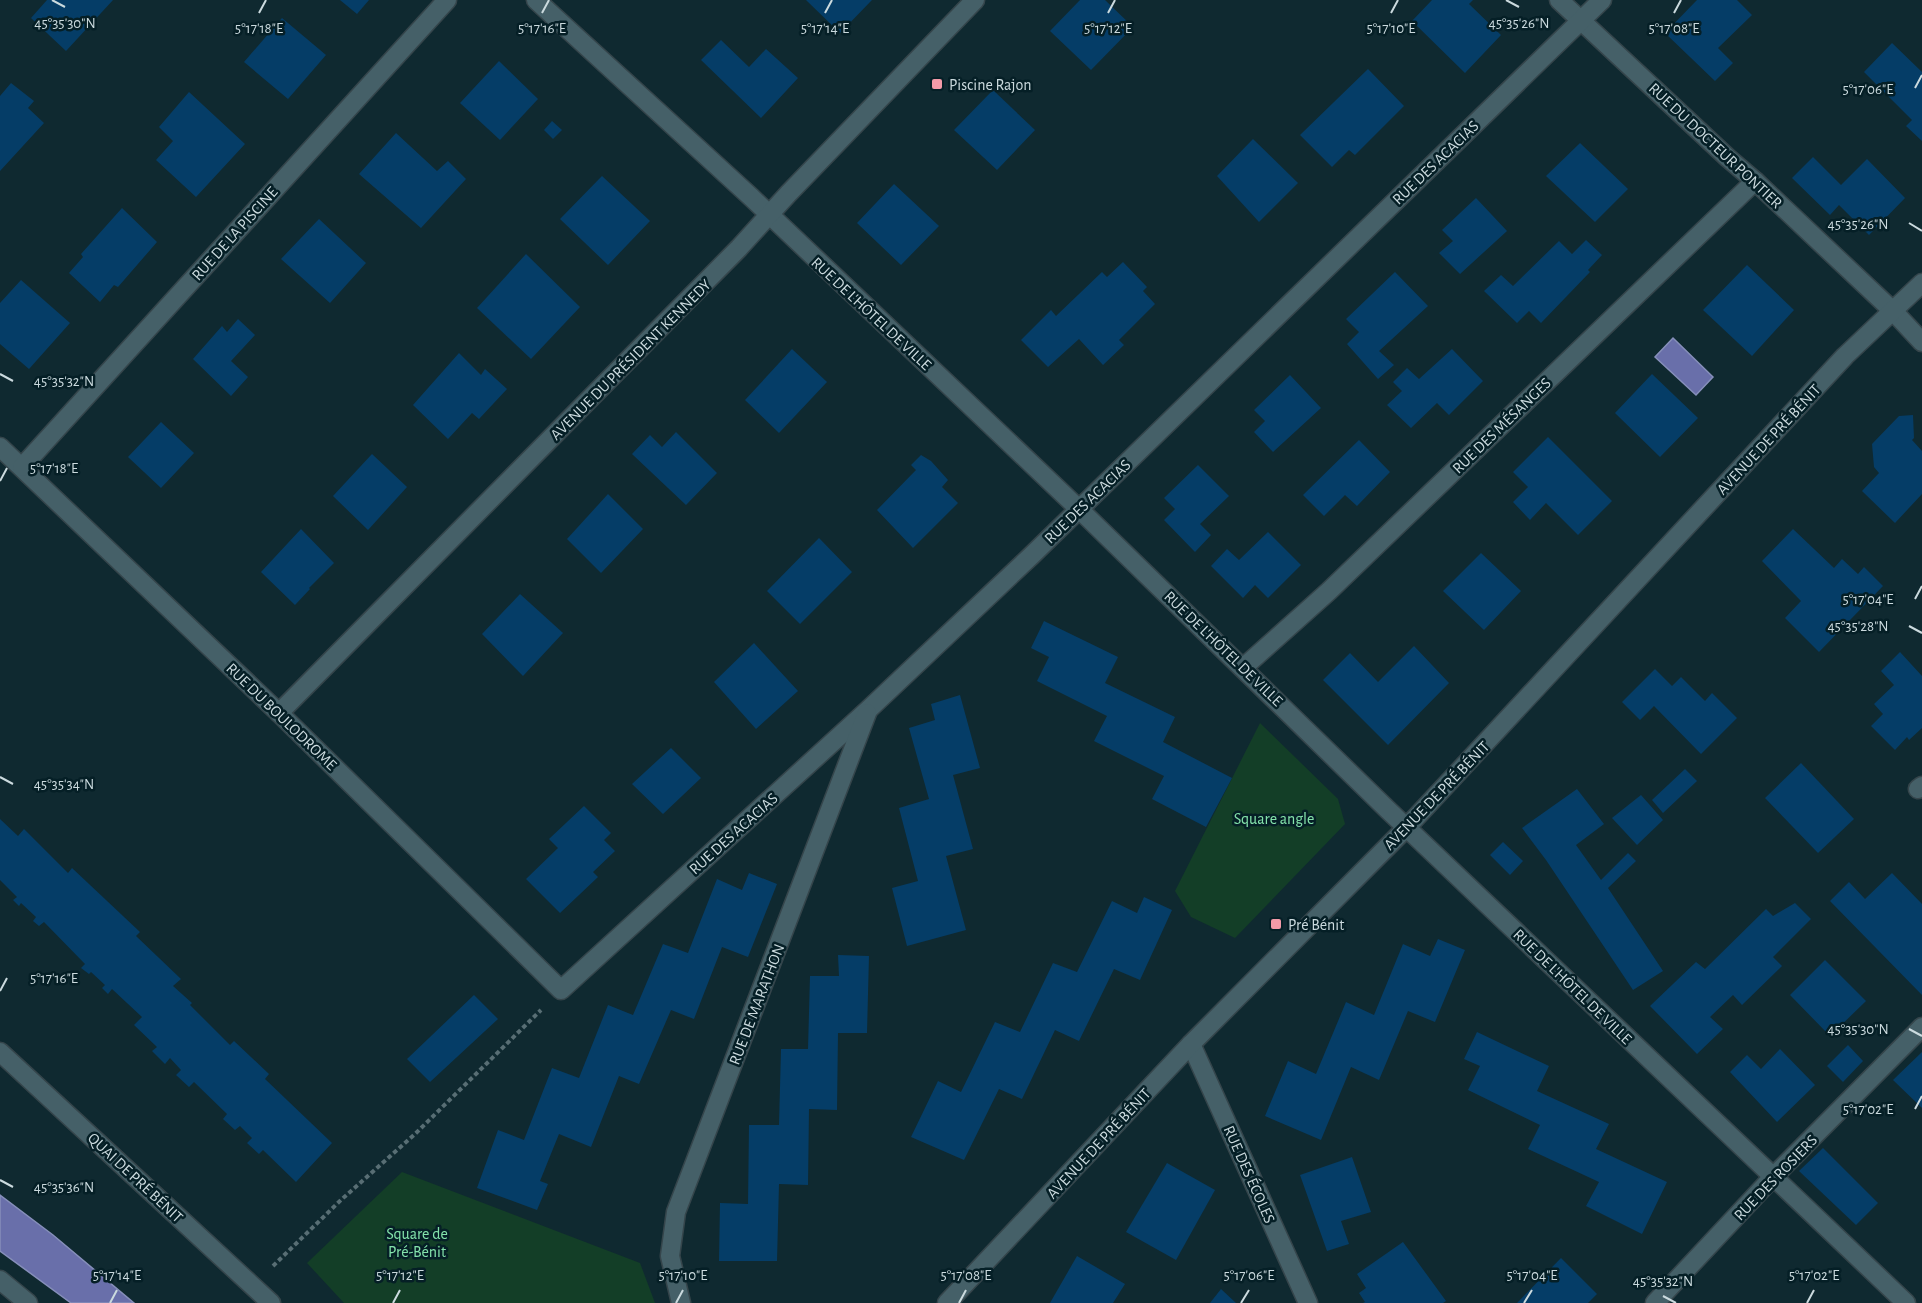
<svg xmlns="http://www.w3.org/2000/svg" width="1922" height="1303" viewBox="0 0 1922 1303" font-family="'Alegreya Sans',sans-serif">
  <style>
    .green { fill: #133e27 }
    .water { fill: #696faa; stroke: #868fba; stroke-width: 1.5 }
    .building { fill: #053d67 }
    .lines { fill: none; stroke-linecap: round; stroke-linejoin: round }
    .minor-casing { stroke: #35454b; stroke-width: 21 }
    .path { stroke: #586e74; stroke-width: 4; stroke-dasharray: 4.5 3; stroke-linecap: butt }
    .minor { stroke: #456068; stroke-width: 18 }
    .ticks { fill: none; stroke: #cbdade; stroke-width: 2 }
    .poi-dot { fill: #f39aa8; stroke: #051f26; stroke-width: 2 }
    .labels { text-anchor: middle; stroke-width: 5; stroke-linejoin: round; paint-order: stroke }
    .poi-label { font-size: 16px; fill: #cbdade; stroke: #051f26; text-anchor: start }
    .street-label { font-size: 16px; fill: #cbdade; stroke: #051f26 }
    .park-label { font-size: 16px; fill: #84e3ab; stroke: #051f26 }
    .ticks-label { font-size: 15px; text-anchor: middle; fill: #cbdade; stroke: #051f26; stroke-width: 5; stroke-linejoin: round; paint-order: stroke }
  </style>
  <rect width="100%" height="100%" fill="#0f2930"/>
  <g class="green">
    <polygon points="1260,723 1338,799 1345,824 1235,938 1191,917 1175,891"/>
    <polygon points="402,1172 640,1263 655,1303 344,1303 307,1263"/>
  </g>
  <g class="water">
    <polygon points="1673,338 1713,377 1696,395 1655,357"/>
    <polygon points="0,1195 53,1235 134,1303 71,1303 0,1251"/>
  </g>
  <g class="building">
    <polygon points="47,0 113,0 66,51 31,18"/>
    <polygon points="340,0 369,0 357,14"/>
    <polygon points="806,0 872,0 840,33"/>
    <polygon points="1080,0 1105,0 1133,27 1091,70 1050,31"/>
    <polygon points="1432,0 1473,0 1469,4 1501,35 1465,73 1412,21"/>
    <polygon points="1697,0 1737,0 1752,15 1718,48 1733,63 1715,81 1665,33"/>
    <polygon points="282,18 326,55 288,99 244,62"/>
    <polygon points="721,40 749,67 766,49 798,78 761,118 701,60"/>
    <polygon points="1892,43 1922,72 1922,141 1906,126 1912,120 1864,72"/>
    <polygon points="499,61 538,99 500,140 460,103"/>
    <polygon points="1368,69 1404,106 1355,155 1349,150 1332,167 1300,135"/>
    <polygon points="11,83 34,101 28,108 44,123 0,171 0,96"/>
    <polygon points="993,90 1035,130 997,170 954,130"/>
    <polygon points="189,92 245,144 196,197 156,160 173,141 159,127"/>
    <polygon points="552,121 562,130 553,139 544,130"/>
    <polygon points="396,133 437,171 448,161 466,179 421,228 359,174"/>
    <polygon points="1253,139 1298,183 1259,222 1217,176"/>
    <polygon points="1580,143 1628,189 1595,222 1546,176"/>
    <polygon points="1813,157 1841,185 1867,159 1905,198 1869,235 1839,205 1830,215 1792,178"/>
    <polygon points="602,176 650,221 608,265 560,219"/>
    <polygon points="894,184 939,226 901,265 857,223"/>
    <polygon points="1476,198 1507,231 1460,274 1439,253 1453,241 1442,230"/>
    <polygon points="122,208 157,242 118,287 114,285 100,302 69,273 83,257 81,254"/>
    <polygon points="319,219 366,263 330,303 281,259"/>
    <polygon points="1586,240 1602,255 1588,270 1590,272 1541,323 1529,311 1517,323 1484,291 1501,275 1513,286 1559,241 1572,254"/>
    <polygon points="526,254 580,307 531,359 477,308"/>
    <polygon points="1123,262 1147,287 1143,291 1155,304 1119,340 1124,345 1103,365 1079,339 1048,367 1021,340 1051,310 1056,316 1102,272 1107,277"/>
    <polygon points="1747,265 1794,310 1752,356 1703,310"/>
    <polygon points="1395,272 1428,306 1379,351 1394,365 1378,379 1347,344 1359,332 1346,319"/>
    <polygon points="21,280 70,323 29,369 0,344 0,303"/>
    <polygon points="238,319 255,335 231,361 248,377 231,396 193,359 222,326 227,332"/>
    <polygon points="792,349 827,382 779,433 745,400"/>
    <polygon points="1452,349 1483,381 1449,415 1437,403 1411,428 1387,405 1402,391 1393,382 1407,368 1419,379"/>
    <polygon points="459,353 481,375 485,369 507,389 479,419 472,413 448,439 413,405"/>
    <polygon points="1652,374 1698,418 1660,457 1615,413"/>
    <polygon points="1290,375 1321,408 1273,452 1254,432 1265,421 1254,410"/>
    <polygon points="1913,415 1914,438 1912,440 1922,451 1922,494 1895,523 1862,491 1879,473 1874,467 1872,444 1899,416"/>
    <polygon points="161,422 194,453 161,488 128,457"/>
    <polygon points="676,432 717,473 686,505 632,454 650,435 662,447"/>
    <polygon points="1548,437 1612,501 1578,535 1546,503 1530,520 1513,502 1528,487 1513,472"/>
    <polygon points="1359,440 1390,472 1357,506 1345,495 1324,516 1303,495"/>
    <polygon points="372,454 407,487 368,530 333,496"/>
    <polygon points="921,455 931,461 948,480 942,487 958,503 913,548 877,510 916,470 911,465"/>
    <polygon points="1198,465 1229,496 1200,524 1211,535 1195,552 1164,520 1175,509 1164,498"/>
    <polygon points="608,494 643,529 601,573 567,539"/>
    <polygon points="301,529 334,563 309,588 310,589 295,605 261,572"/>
    <polygon points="1793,529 1834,568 1842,559 1858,574 1864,567 1883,586 1819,652 1785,618 1801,601 1762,561"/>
    <polygon points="1268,532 1301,565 1268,598 1255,585 1243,598 1211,566 1227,549 1239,560"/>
    <polygon points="819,538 852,572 800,624 767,591"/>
    <polygon points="1481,553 1521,591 1484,630 1443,591"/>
    <polygon points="520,594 563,633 523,676 482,634"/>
    <polygon points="1044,621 1118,657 1105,683 1175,717 1163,742 1232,778 1206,827 1152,799 1164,776 1094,741 1107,716 1037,681 1049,657 1031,648"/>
    <polygon points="754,643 798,691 756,729 714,682"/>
    <polygon points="1414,646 1449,683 1388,745 1323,680 1350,653 1378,682"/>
    <polygon points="1900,652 1922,676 1922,728 1909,740 1907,737 1895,750 1871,726 1883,714 1874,704 1894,685 1881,671"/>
    <polygon points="1655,669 1672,686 1681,677 1705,701 1712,693 1737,718 1701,754 1654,706 1640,720 1622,702"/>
    <polygon points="960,695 980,768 953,775 973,849 946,856 966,930 907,946 892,888 918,881 899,808 929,799 909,728 935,720 931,704"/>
    <polygon points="671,748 701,778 663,814 632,784"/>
    <polygon points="1801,763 1854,819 1818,853 1765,798"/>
    <polygon points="1685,769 1697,781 1663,813 1652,800"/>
    <polygon points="1577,789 1604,824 1576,845 1601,880 1628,853 1636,861 1608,888 1663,971 1633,990 1546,860 1522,828"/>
    <polygon points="1641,795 1663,820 1637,845 1612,818"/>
    <polygon points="584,806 611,833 604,840 615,851 593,872 598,877 560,913 526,879 558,848 549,839"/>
    <polygon points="0,819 18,836 24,829 68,873 72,868 140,932 136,936 181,979 173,986 192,1003 190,1005 230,1045 234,1041 269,1074 265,1079 332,1143 296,1182 263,1150 259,1154 247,1143 252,1138 240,1126 235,1130 223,1119 227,1114 194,1082 189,1087 176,1075 181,1070 170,1058 165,1064 152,1051 157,1047 134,1025 142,1017 112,989 108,994 102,988 105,985 91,972 89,974 81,968 85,964 44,922 39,926 33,921 36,917 21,903 19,906 13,900 17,897 0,880"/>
    <polygon points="1503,842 1523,861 1510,875 1490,855"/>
    <polygon points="749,873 777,884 748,957 722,947 694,1019 671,1010 639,1084 619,1076 591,1147 559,1134 540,1181 548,1184 537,1210 477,1188 498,1130 524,1140 552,1068 579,1078 608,1005 633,1015 663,944 688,953 717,879 742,890"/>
    <polygon points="1892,873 1922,904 1922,995 1830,901 1849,882 1865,899"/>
    <polygon points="1144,897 1172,910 1140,980 1114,969 1079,1041 1055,1030 1022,1099 999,1089 964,1160 911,1137 938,1081 961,1092 995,1022 1020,1032 1053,963 1077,972 1112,901 1137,913"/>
    <polygon points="1795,903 1811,919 1773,957 1782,966 1742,1005 1733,995 1710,1017 1723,1029 1697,1054 1650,1006 1696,962 1705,969 1766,909 1773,916"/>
    <polygon points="1438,939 1465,950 1435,1022 1408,1011 1379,1080 1351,1067 1321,1140 1265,1116 1288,1061 1316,1074 1346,1002 1374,1015 1403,944 1430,956"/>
    <polygon points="838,955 869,956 867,1033 838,1033 837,1110 809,1109 808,1185 779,1184 777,1261 719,1261 720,1203 748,1204 749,1125 779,1125 781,1049 808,1049 810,976 839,976"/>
    <polygon points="1825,960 1866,1001 1830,1036 1790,995"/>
    <polygon points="474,995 498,1019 430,1082 407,1059"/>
    <polygon points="1477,1032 1549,1066 1537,1091 1609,1124 1596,1149 1667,1182 1642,1234 1586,1206 1599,1182 1528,1149 1540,1125 1468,1090 1480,1066 1464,1059"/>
    <polygon points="1848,1045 1863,1061 1843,1082 1827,1066"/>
    <polygon points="1780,1049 1815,1085 1777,1122 1730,1072 1747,1055 1761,1069"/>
    <polygon points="1922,1052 1922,1108 1893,1080"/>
    <polygon points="1823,1148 1878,1203 1856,1225 1799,1171"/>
    <polygon points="1352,1157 1371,1212 1341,1221 1349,1244 1327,1251 1300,1175"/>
    <polygon points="1167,1163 1215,1190 1176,1260 1126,1232"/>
    <polygon points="1403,1242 1446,1301 1443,1303 1363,1303 1365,1302 1359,1293 1366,1288 1357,1274"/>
    <polygon points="1077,1256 1125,1284 1113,1303 1050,1303"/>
    <polygon points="1561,1258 1597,1294 1588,1303 1517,1303"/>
    <polygon points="1221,1289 1236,1303 1210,1303"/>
  </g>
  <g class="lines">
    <g class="minor-casing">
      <g id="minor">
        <polyline points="536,0 751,197 1079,509 1388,810 1906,1303"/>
        <polyline points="1559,0 1728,158 1755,181 1894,312 1922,342"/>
        <polyline points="0,447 279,713 561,990 869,709 1031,556 1602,0"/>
        <polyline points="22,467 447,0"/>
        <polyline points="1244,667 1329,591 1755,181"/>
        <polyline points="279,713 739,248 788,194 975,0"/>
        <polyline points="1918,789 1922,786"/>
        <polyline points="1191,1044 1308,1303"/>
        <polyline points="0,1052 271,1303"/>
        <polyline points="0,1280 28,1303"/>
        <polyline points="681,1303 670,1256 676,1212 867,713"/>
        <polyline points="947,1303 1191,1044 1407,827 1845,356 1922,283"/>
        <polyline points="1655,1303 1774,1176 1922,1027"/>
      </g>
    </g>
    <polyline class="path" points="273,1266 342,1199 414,1135 541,1010"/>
    <use href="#minor" class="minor"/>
  </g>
  <path class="ticks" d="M52,0L65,7M1506,0L1519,7M259,13L266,0M542,13L549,0M825,13L832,0M1108,13L1115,0M1391,13L1398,0M1674,13L1681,0M1915,88L1922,75M1909,223L1922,231M0,374L13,381M0,481L7,468M1915,599L1922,586M1909,626L1922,633M0,777L13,784M0,991L7,978M1909,1029L1922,1036M1915,1109L1922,1096M0,1180L13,1187M1663,1296L1676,1303M110,1303L117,1290M393,1303L400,1290M676,1303L683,1290M959,1303L966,1290M1241,1303L1249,1290M1524,1303L1532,1290M1807,1303L1814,1290"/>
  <g class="poi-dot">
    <rect x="931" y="78" width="12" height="12" rx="3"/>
    <rect x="1270" y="918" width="12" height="12" rx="3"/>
  </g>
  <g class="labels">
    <g class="poi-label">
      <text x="949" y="90">Piscine Rajon</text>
      <text x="1288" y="930">Pré Bénit</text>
    </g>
    <g class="street-label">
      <text transform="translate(1716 145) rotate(43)" y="6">RUE DU DOCTEUR PONTIER</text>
      <text transform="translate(1435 162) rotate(-44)" y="6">RUE DES ACACIAS</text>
      <text transform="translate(234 233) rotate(-48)" y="6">RUE DE LA PISCINE</text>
      <text transform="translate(872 313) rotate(43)" y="6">RUE DE L'HÔTEL DE VILLE</text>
      <text transform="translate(630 359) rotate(-45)" y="6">AVENUE DU PRÉSIDENT KENNEDY</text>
      <text transform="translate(1501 425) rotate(-44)" y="6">RUE DES MÉSANGES</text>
      <text transform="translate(1768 439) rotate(-47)" y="6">AVENUE DE PRÉ BÉNIT</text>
      <text transform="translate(1087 501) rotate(-44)" y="6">RUE DES ACACIAS</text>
      <text transform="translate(1224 648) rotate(44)" y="6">RUE DE L'HÔTEL DE VILLE</text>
      <text transform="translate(282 716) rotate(44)" y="6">RUE DU BOULODROME</text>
      <text transform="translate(1436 795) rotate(-46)" y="6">AVENUE DE PRÉ BÉNIT</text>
      <text transform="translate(733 833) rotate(-42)" y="6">RUE DES ACACIAS</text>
      <text transform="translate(1573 986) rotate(44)" y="6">RUE DE L'HÔTEL DE VILLE</text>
      <text transform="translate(756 1004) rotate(-69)" y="6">RUE DE MARATHON</text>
      <text transform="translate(1098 1143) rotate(-47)" y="6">AVENUE DE PRÉ BÉNIT</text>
      <text transform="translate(1250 1174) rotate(66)" y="6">RUE DES ÉCOLES</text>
      <text transform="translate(136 1177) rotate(43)" y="6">QUAI DE PRÉ BÉNIT</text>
      <text transform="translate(1775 1177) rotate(-46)" y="6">RUE DES ROSIERS</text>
    </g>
    <g class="park-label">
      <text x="1274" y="824">Square angle</text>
      <text x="417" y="1239">Square de<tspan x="417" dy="18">Pré-Bénit</tspan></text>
    </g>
  </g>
  <g class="ticks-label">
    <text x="65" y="28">45°35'30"N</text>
    <text x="1519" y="28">45°35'26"N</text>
    <text x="259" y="33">5°17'18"E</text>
    <text x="542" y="33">5°17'16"E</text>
    <text x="825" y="33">5°17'14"E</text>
    <text x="1108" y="33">5°17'12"E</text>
    <text x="1391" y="33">5°17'10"E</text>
    <text x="1674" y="33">5°17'08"E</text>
    <text x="1868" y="94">5°17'06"E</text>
    <text x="1858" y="229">45°35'26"N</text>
    <text x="64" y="386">45°35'32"N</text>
    <text x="54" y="473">5°17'18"E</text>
    <text x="1868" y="604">5°17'04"E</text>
    <text x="1858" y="631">45°35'28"N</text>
    <text x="64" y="789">45°35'34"N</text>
    <text x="54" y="983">5°17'16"E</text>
    <text x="1858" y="1034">45°35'30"N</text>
    <text x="1868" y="1114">5°17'02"E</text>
    <text x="64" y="1192">45°35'36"N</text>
    <text x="117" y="1280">5°17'14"E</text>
    <text x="400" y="1280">5°17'12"E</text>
    <text x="683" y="1280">5°17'10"E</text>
    <text x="966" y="1280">5°17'08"E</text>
    <text x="1249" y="1280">5°17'06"E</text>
    <text x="1532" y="1280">5°17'04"E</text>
    <text x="1814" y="1280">5°17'02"E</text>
    <text x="1663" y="1286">45°35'32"N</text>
  </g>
</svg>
